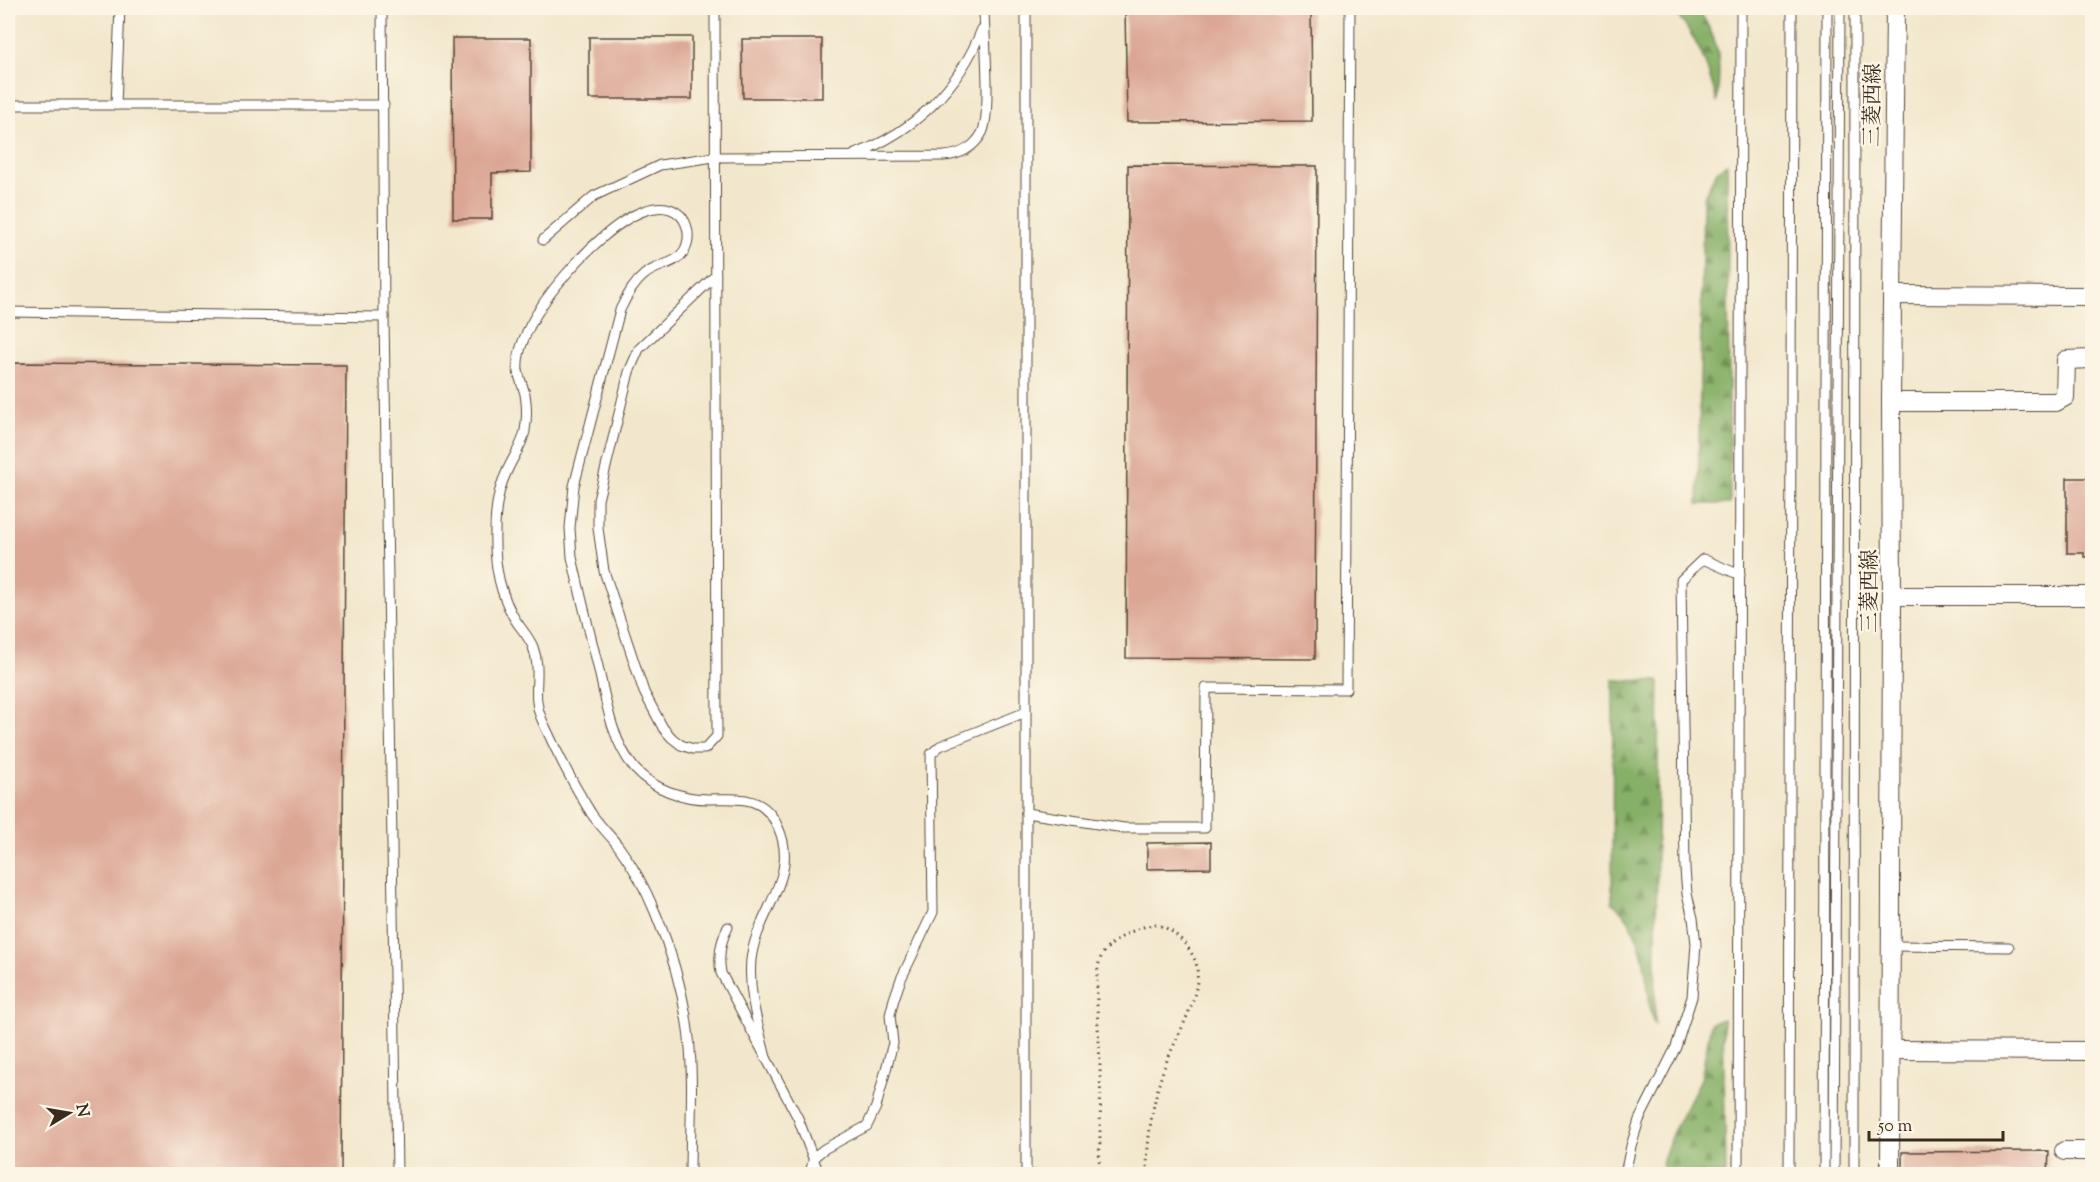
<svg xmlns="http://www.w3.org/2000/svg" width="2100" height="1182" viewBox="0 0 2100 1182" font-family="'Sorts Mill Goudy','Noto Serif JP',serif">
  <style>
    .forest { fill: url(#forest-firs); stroke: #606d42; stroke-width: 1.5 }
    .building { fill: #dba694 }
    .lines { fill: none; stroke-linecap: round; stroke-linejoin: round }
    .lane-casing { stroke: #564638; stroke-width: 11 }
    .street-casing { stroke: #564638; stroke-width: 20 }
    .path { stroke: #564638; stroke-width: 3; stroke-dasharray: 1.5 4.5; stroke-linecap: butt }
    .lane { stroke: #fff; stroke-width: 9 }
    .street { stroke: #fff; stroke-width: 18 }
    .labels { text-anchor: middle; stroke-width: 5; stroke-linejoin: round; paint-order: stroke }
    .street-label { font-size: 21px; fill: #3b2a1e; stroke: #fcf5e5 }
  </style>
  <defs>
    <pattern id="forest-firs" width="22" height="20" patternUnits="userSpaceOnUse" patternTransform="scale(1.5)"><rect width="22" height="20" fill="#86b067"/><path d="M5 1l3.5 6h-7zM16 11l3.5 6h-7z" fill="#6f8f54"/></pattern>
  </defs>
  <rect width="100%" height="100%" fill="#fcf5e5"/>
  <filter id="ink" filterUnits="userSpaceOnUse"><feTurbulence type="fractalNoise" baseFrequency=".0167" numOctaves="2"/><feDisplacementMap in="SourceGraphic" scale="12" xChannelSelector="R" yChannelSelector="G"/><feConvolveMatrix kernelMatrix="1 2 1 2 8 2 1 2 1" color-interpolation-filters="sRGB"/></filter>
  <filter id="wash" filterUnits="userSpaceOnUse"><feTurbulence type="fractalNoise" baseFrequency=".008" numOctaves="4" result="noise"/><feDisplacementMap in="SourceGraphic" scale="24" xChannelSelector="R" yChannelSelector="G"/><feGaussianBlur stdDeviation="1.35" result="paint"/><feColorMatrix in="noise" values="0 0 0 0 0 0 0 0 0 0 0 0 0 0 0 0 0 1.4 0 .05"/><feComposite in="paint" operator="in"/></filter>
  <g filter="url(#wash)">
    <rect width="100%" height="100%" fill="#f2e7cc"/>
    <g class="forest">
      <path d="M1670,8H1697C1721,42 1721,62 1717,102C1708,66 1697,34 1670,8Z"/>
      <polygon points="1727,164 1730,504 1698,504 1703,198 1717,171"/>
      <path d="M1613,680L1659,681L1655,1024C1649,1014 1650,1007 1649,997C1646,966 1639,921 1612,903Z"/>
      <polygon points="1723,1019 1726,1174 1661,1174 1663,1160 1672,1134 1701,1079 1711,1023"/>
    </g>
    <g id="blocks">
      <g class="building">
        <polygon points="1125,8 1311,8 1312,121 1127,122"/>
        <rect x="589" y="37" width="103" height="62"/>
        <polygon points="452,38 531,38 531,172 492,173 492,219 453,219"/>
        <polygon points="742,39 822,39 822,98 743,98"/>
        <polygon points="1128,165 1317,166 1315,659 1126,658"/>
        <polygon points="8,363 346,365 341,1174 8,1174"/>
        <polygon points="2067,478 2092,478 2092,557 2084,557 2084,553 2067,553"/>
        <polygon points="1211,842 1211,868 1147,869 1147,843"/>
        <polygon points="2049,1151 2048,1174 1902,1174 1902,1152"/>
      </g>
    </g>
  </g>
  <g filter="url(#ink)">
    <use href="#blocks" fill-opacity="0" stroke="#564638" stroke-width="1.5"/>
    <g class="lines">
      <g class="lane-casing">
        <g id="lane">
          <polyline points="382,8 384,317 397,1174"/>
          <path d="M715,8C714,250 716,493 717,736L705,749H693L681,745L672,738L663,728L644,692L604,571L598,528V500L629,372L639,349L716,275"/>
          <polyline points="8,105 384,105"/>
          <polyline points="116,105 120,8"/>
          <path d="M855,154C914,132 959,88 982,29"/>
          <path d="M543,240L594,196L660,165L714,157L944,156C959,155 974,148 982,133C992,113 984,34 984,8"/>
          <polyline points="8,312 384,317"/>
          <polyline points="1026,813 1124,828 1205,828 1206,688 1346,689 1350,8"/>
          <path d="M728,927C720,942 718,956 721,973L798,1118L819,1174"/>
          <polyline points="1890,946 2009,947"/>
          <path d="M690,1174C690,1129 694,1083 689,1038C684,994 672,952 655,912C646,890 633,866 619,847C610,835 599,825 591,813C573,784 556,751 542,720C530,694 543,674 533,647C528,635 519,627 513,616C499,591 494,560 495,532C495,511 498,489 507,471C513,457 522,446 525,431C527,419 527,406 525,394C523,386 519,378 518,370C516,349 530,324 541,307C559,278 642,180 680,215C687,222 690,234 687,244C681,266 659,262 644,275C633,284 626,297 620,310L574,486L570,528L572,557C579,589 587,622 595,654C605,692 609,738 635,769C653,789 682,799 709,799C738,799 763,794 778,827C801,877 756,912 751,960C748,993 758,1025 766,1058"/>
          <polyline points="810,1174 814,1157 824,1149 867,1126 876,1107 893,1043 890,1015 894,999 901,979 933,912 931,754 940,746 1026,712"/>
          <polyline points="1026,1174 1026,8"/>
          <polyline points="1625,1174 1631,1146 1639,1120 1676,1047 1692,997 1696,944 1693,918 1687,894 1685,869 1681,580 1703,559 1740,575"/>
          <polyline points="1738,1174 1741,8"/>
          <polyline points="1789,1174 1792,8"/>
          <polyline points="1824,1174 1827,8"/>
          <polyline points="1834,1174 1840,8"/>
          <polyline points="1854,1174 1855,8"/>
        </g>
      </g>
      <g class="street-casing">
        <g id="street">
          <polyline points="1892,295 2092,296"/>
          <polyline points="1891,402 2056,402 2065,397 2066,360 2092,359"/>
          <polyline points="1892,596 2092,596"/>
          <polyline points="1890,1050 2092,1051"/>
          <polyline points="2064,1151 2092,1151"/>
          <polyline points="1890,1174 1892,596 1891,402 1895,8"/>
        </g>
      </g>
      <path class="path" d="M1099,1174C1100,1138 1101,1101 1100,1065C1099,1036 1096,1007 1097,978C1097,971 1099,958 1104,952C1113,940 1139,925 1155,925C1173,926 1195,951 1197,968C1201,1000 1173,1041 1163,1071C1152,1105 1147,1139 1147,1174"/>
      <use href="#lane" class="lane"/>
      <use href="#street" class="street"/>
    </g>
  </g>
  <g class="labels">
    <g class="street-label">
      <text transform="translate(1872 105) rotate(-89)" y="7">三菱西線</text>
      <text transform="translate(1869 591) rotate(-90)" y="7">三菱西線</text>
    </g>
  </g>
  <rect width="2100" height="1182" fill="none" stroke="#fcf5e5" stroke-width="30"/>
  <g transform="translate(69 1113) rotate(79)" stroke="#fcf5e5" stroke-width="4.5" paint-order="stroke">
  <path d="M0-4.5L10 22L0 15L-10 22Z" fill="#3b2a1e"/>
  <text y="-9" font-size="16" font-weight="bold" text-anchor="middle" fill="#3b2a1e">N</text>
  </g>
  <path d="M1869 1131v9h134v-9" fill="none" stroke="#3b2a1e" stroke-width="3"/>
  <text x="1878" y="1131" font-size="18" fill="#3b2a1e" stroke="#fcf5e5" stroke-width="4.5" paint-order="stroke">50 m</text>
</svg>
